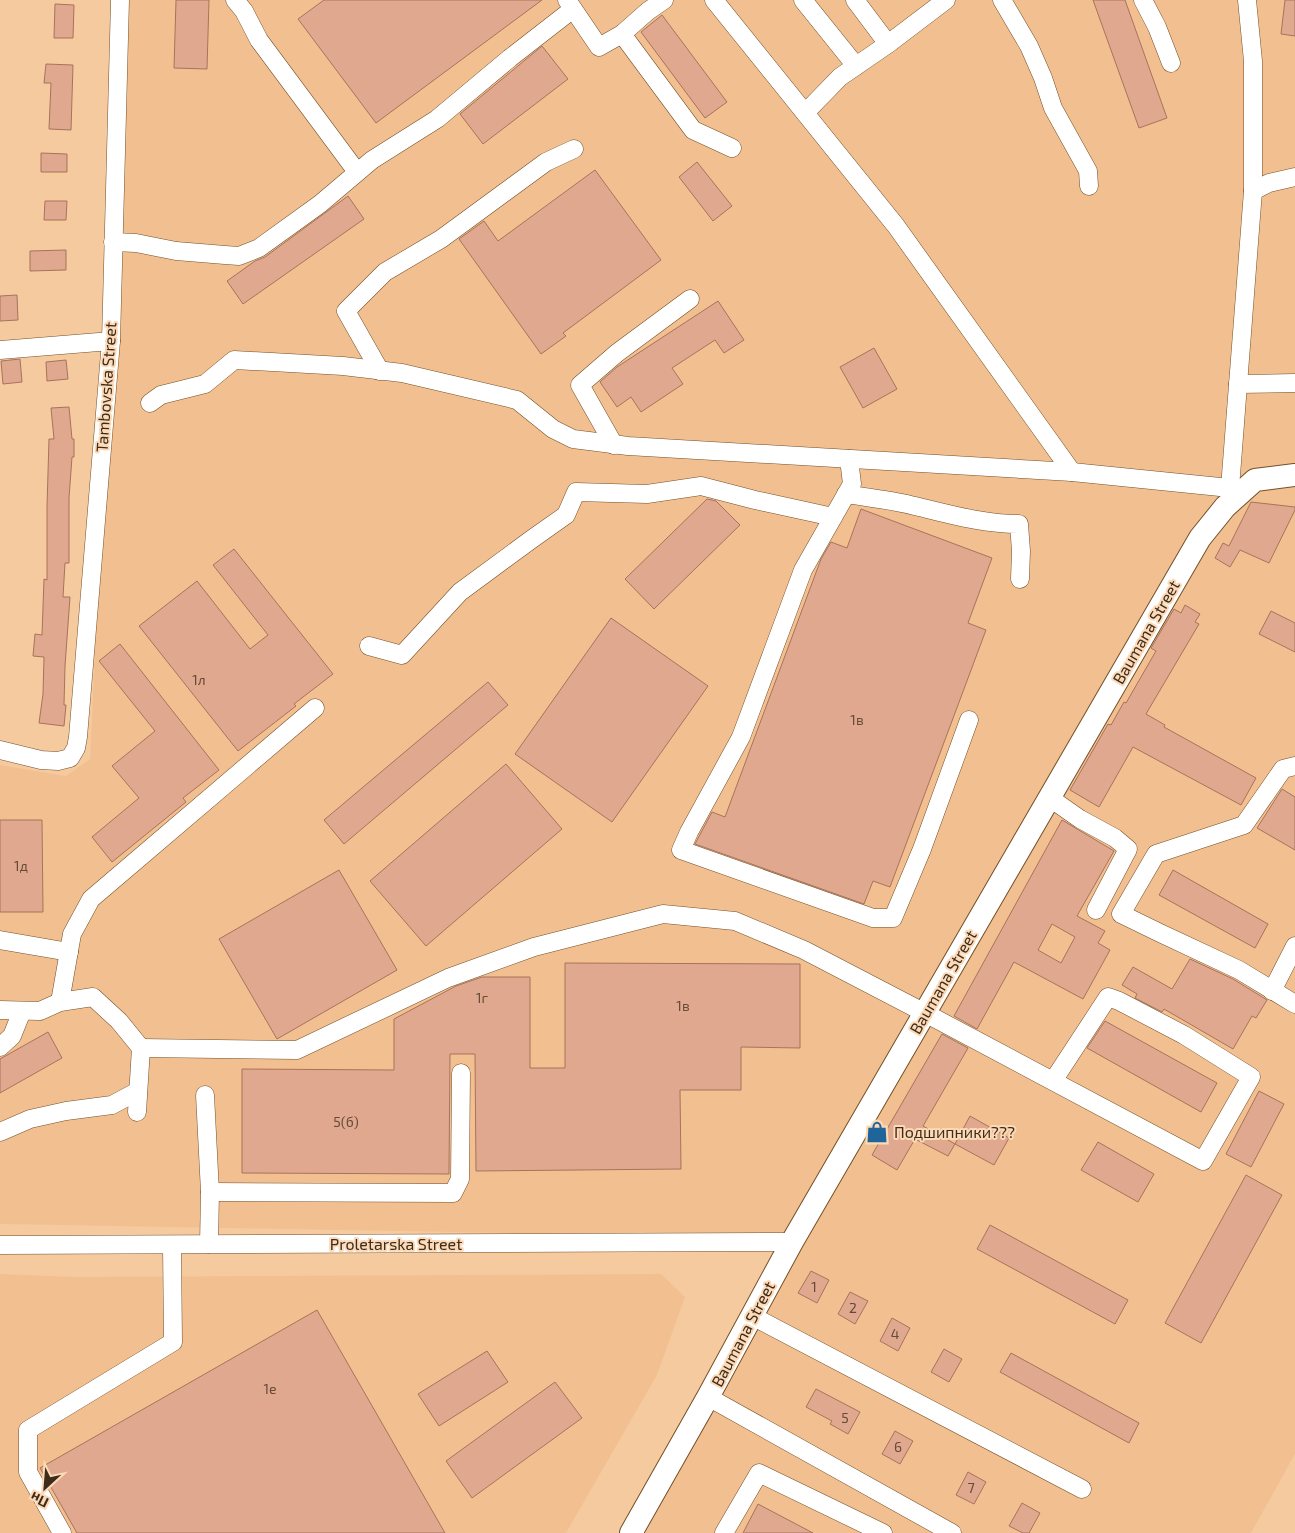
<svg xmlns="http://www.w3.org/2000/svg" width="1295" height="1533" viewBox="0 0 1295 1533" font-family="'Exo 2',sans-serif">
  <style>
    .built { fill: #f2c090 }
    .building { fill: #e0a88f; stroke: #a7735b; fill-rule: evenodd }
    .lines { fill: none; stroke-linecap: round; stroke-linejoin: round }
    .minor-casing { stroke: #744f27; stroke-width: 19 }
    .major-casing { stroke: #744f27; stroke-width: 24 }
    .minor { stroke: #fff; stroke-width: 18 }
    .major { stroke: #fff; stroke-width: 22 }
    .labels { text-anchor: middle; stroke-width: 4; stroke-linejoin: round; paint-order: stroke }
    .number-label { font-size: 14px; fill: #664b38 }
    .street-label { font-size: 16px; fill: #3d2c1b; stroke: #fcd9b7 }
    .poi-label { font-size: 16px; fill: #3d2c1b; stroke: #fcd9b7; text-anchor: start }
  </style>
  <rect width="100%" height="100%" fill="#f5ca9f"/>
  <g class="built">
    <polygon points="119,0 1295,0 1295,466 1251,472 785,1238 0,1224 0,765 66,776 90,759 109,341"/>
    <polygon points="1295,484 1295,1454 1251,1533 641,1533 800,1247 1208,543 1231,514 1259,489"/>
    <polygon points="0,1274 76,1277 661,1274 685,1297 657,1375 566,1533 0,1533"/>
  </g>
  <g class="building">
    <polygon points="176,0 209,0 207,69 174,68"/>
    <polygon points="324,0 542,0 376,123 298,19"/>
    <polygon points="1093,0 1125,0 1167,118 1139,128"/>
    <polygon points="1285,0 1295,0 1295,36 1281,34"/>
    <polygon points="55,4 74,5 73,38 54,38"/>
    <polygon points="662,15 727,102 705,118 641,32"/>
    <polygon points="542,46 568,79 483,144 460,114"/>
    <polygon points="46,64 73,65 71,130 49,129 51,83 44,83"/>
    <polygon points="41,153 67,154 67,172 41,172"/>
    <polygon points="697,162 732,206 713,221 679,177"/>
    <polygon points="595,170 661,260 563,333 566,336 541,354 459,239 484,221 498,241"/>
    <polygon points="348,196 364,219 243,304 227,281 255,261 265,257"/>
    <polygon points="45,201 67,201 66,220 44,220"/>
    <polygon points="66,250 66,270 30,271 30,251"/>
    <polygon points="17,295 18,320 0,321 0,296"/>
    <polygon points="718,301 744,340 724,353 715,340 672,368 683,384 641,412 631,397 617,407 600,382 617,367"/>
    <polygon points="874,348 897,389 863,408 840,367"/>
    <polygon points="20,359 22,382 3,384 1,361"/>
    <polygon points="66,360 68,379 47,381 46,362"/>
    <polygon points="69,407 72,439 74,439 74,457 72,457 69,498 69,563 65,563 63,597 70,597 65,666 64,705 66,705 64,726 39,723 43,694 44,657 33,656 35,634 42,635 44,579 47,580 47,507 49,439 54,439 51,408"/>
    <polygon points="707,499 716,501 740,525 654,609 625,579"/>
    <polygon points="1251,502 1295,507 1295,510 1269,563 1240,550 1230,567 1215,558 1223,543 1229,546"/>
    <polygon points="861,509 992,558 968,623 986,630 890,887 873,881 864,904 695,844 712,812 725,817 821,559 831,542 847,548"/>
    <polygon points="234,549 333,674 294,704 296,706 238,751 139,626 197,581 250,649 268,635 213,565"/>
    <polygon points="1185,605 1200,614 1195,622 1199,624 1146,714 1165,725 1164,727 1256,778 1241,805 1133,747 1099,807 1070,790 1108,724 1111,725 1124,702 1126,703 1156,651 1151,648 1174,609 1181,613"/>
    <polygon points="1271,611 1295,623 1295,652 1259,634"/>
    <polygon points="611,618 708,686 612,822 515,754"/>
    <polygon points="120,644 219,770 183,798 186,802 112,862 92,837 139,798 112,766 155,731 99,661"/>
    <polygon points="488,682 508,705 344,844 324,820"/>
    <polygon points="506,764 562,829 426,946 370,881"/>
    <polygon points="1282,789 1295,797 1295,850 1257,828"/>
    <polygon points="0,820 42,820 43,912 0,912"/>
    <path d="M1062,820L1114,851L1077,916L1105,931L1098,943L1110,950L1083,999L1014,962L977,1029L954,1016ZM1052,924L1075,937L1061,963L1038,950Z"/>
    <polygon points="339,870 397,970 277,1039 219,939"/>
    <polygon points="1173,870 1268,924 1255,948 1159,895"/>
    <polygon points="1190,959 1233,979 1267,1000 1256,1018 1252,1016 1233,1049 1164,1009 1162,1012 1135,998 1137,994 1122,985 1133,967 1172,989"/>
    <polygon points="565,963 800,964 800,1048 741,1047 741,1090 680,1090 681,1169 476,1171 475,1054 450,1054 449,1174 242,1173 242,1069 394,1070 394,1019 456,986 482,977 530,977 530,1068 565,1068"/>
    <polygon points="1105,1021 1217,1083 1201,1112 1087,1048"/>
    <polygon points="48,1032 62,1058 0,1093 0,1059"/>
    <polygon points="942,1034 968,1048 923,1126 955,1144 948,1156 915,1139 897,1170 872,1155"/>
    <polygon points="1259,1091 1284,1104 1251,1167 1226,1154"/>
    <polygon points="970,1116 1009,1138 994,1165 955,1144"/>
    <polygon points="1098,1142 1154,1174 1138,1202 1081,1170"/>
    <polygon points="1246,1175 1282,1195 1201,1343 1165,1323"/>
    <polygon points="990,1225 1128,1300 1115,1324 977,1249"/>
    <polygon points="811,1271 829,1280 817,1303 798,1293"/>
    <polygon points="850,1292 868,1301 855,1324 838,1314"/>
    <polygon points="317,1310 445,1533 77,1533 40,1468"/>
    <polygon points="892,1318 910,1328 898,1351 880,1341"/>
    <polygon points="944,1349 962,1359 949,1382 931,1372"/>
    <polygon points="487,1351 508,1382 439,1426 418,1394"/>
    <polygon points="1011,1353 1139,1423 1129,1443 1000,1372"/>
    <polygon points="555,1382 582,1418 472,1498 446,1461"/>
    <polygon points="816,1389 860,1412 848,1434 830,1424 832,1421 806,1407"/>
    <polygon points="895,1431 913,1441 900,1464 882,1454"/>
    <polygon points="968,1472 986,1482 974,1504 956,1495"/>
    <polygon points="1022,1503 1040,1513 1029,1533 1023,1533 1009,1526"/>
    <polygon points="758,1504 813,1533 743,1533"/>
  </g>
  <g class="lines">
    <g class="minor-casing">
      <g id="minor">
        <polyline points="235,0 244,11 259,40 357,172"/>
        <polyline points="567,0 599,47 622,34"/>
        <polyline points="664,0 648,11 622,34 693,130 732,148"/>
        <polyline points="714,0 896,226 1072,472"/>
        <polyline points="803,0 856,66"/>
        <polyline points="855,0 888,44"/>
        <polyline points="1002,0 1029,46 1043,78 1053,108 1088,171 1089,186"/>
        <polyline points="1143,0 1157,27 1171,63"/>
        <polyline points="805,113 840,77 888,44 946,0"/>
        <polyline points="1253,191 1269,183 1295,177"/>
        <polyline points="113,242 136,243 176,251 225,255 239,256 259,248 320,204 372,160 437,119 510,58 573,9"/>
        <polyline points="0,350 111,341"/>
        <polyline points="380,371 346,311 385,272 441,239 546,162 574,149"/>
        <polyline points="1238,384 1295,383"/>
        <polyline points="150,403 161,395 205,384 234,360 343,366 402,373 517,400 553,429 573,439 628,446 1072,472 1230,488 1239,494"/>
        <polyline points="614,445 580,385 617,353 690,299"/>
        <polyline points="849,459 852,484 803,570 741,737 689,832 681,850 873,918 893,918 922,849 969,720"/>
        <polyline points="1230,488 1253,191 1253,61 1247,0"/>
        <path d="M846,494C869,498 893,500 915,506C949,514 983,524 1019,524L1021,551L1020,579"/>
        <polyline points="369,646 402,655 460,592 532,539 566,515 576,492 647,494 701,486 755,500 833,517"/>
        <polyline points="0,750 41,760 58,761 70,758 76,748 78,737 111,341 120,0"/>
        <polyline points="1295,766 1283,769 1244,825 1156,854 1121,914 1160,933 1239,970 1295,1004"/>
        <polyline points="1050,798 1080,819 1115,838 1128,849 1096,910"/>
        <polyline points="0,940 69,952"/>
        <polyline points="1272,991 1295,946"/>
        <polyline points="60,1002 72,934 91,899 315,708"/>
        <polyline points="0,1010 40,1011 60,1002 93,997 119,1021 141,1048 137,1112"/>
        <polyline points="0,1047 12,1036 22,1011"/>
        <polyline points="141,1048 297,1050 448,978 534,947 663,914 735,921 804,950 925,1013 1203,1161 1251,1077 1184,1035 1119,1001 1108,997 1053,1081"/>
        <polyline points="205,1095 210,1192 209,1244"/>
        <polyline points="0,1132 30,1119 66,1111 112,1105 138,1091"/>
        <polyline points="210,1192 453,1193 460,1179 461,1073"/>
        <polyline points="0,1245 792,1242"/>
        <polyline points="752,1316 1082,1489"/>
        <polyline points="708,1397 952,1533"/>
        <polyline points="62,1533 28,1472 28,1430 173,1342 172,1245"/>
        <polyline points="724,1533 759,1473 883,1533"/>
      </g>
    </g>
    <g class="major-casing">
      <polyline id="major" points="631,1533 708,1397 792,1242 1200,538 1225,507 1255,480 1295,475"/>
    </g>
    <use href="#minor" class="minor"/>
    <use href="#major" class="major"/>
  </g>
  <defs>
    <g id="shop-bare" transform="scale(1.725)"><path d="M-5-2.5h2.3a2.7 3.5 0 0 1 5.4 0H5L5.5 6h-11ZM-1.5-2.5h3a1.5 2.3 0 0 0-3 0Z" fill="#20659a" stroke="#fcd9b7" stroke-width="2.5" paint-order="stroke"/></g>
  </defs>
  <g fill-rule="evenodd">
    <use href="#shop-bare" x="877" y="1132"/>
  </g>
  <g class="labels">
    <g class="number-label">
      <text x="199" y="685">1л</text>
      <text x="857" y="725">1в</text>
      <text x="21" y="871">1д</text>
      <text x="482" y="1003">1г</text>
      <text x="683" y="1011">1в</text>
      <text x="346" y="1127">5(б)</text>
      <text x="814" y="1292">1</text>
      <text x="853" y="1313">2</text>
      <text x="895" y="1339">4</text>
      <text x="270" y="1394">1е</text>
      <text x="845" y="1423">5</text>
      <text x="898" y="1452">6</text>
      <text x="971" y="1493">7</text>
    </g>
    <g class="street-label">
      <text transform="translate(106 387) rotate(-86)" y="6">Tambovska Street</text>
      <text transform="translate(1146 632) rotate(-60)" y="6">Baumana Street</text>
      <text transform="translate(943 982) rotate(-60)" y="6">Baumana Street</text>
      <text x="396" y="1250">Proletarska Street</text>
      <text transform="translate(743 1334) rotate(-62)" y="6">Baumana Street</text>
    </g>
    <g class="poi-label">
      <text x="894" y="1138">Подшипники???</text>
    </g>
  </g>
  <g transform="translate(45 1488) rotate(206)" stroke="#fcd9b7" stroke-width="4" paint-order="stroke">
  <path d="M0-4L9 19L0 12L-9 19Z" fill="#3d2c1b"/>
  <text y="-8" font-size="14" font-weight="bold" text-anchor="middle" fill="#3d2c1b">Пн</text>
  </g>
</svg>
